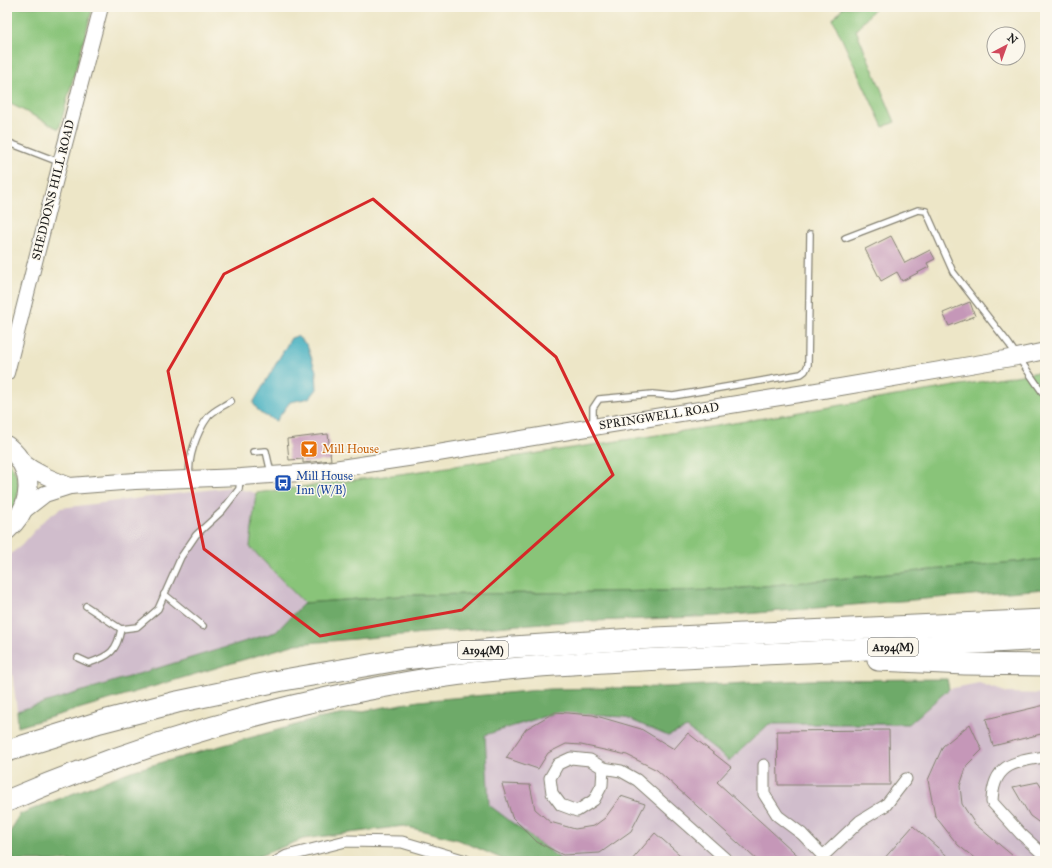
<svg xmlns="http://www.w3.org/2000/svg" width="1052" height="868" viewBox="0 0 1052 868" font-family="'IM FELL Great Primer',serif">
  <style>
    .industrial { fill: #d0bdcc }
    .green { fill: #89c479; stroke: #52704a }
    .forest { fill: #6eaa69; stroke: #456342 }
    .water { fill: #41aebf; stroke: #2e656e }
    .building { fill: #c597b8 }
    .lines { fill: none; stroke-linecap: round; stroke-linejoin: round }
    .service-casing { stroke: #848172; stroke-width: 8 }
    .minor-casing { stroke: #848172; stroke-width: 13 }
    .tertiary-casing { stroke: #848172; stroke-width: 16 }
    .secondary-casing { stroke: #848172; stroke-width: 18 }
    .trunk-casing { stroke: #848172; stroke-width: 21 }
    .motorway-casing { stroke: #848172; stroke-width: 23 }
    .service { stroke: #fff; stroke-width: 5.5 }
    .minor { stroke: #fff; stroke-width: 11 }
    .tertiary { stroke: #fff; stroke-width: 14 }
    .secondary { stroke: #fff; stroke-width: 16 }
    .trunk { stroke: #fff; stroke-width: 19 }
    .motorway { stroke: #fff; stroke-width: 21 }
    .marked { fill: none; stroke: #d62828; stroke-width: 3; stroke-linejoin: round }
    .labels { text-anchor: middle; stroke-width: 3; stroke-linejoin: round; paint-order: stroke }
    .shield { fill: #fbf7ec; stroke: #5f5e5a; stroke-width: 1 }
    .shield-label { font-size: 11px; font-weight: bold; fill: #1c1c1c }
    .street-label { font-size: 12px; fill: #1c1c1c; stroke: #fbf7ec }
    .food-label { font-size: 12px; fill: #c56008; stroke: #fbf7ec; text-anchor: start }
    .transit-label { font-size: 12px; fill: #164399; stroke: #fbf7ec; text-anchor: start }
  </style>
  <rect width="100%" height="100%" fill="#fbf7ec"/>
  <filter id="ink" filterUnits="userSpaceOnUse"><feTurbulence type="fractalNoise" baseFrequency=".025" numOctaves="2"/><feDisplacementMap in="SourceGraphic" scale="8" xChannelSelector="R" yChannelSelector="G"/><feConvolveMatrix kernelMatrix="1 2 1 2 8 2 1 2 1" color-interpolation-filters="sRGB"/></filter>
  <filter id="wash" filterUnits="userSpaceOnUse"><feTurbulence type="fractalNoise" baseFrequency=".012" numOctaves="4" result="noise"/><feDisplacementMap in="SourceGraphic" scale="16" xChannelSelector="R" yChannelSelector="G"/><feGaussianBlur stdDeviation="0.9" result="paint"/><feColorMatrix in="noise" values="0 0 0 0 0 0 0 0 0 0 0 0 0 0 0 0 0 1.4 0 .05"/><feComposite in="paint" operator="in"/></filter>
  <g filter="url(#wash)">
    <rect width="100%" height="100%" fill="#ede6c7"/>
    <g class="industrial">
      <polygon points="231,487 256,493 250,547 304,603 276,632 17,711 7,634 7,557 22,545 43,521 61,508"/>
      <polygon points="979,683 1008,693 1045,694 1045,861 563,861 488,805 485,735 555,712 624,717 668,736 687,728 729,761 769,724 909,724 949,689"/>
    </g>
    <g class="green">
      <polygon points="7,7 93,7 59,129 7,102"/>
      <polygon points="843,7 876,7 856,30 895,122 883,127 833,20"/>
      <polygon points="1045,371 1045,559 722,590 412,595 304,603 250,547 256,493 415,472 716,426"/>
      <path d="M7,460C24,479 21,499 7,518Z"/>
    </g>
    <g class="forest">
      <polygon points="1045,559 1045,589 721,616 543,623 296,644 18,727 17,711 276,632 304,603 412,595 722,590"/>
      <polygon points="947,679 949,689 909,724 769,724 729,761 687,728 668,736 624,717 555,713 485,735 489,805 563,861 507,861 459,840 404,826 303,839 247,861 14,861 8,836 20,814 131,771 317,719 419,701 550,689 666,687 809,680"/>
    </g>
    <polygon class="water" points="297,336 307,345 316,371 317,389 310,398 290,402 276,421 260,413 253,403 291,338"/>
    <g id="blocks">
      <g class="building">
        <polygon points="891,236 905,263 930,250 935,259 927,263 929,267 902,281 897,272 881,281 865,249"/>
        <polygon points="970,302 975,316 949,326 943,313"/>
        <polygon points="328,434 331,460 303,463 303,459 289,460 287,439"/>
        <polygon points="1045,705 1045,733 993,746 986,719"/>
        <polygon points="555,712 593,715 641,729 674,749 688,733 731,767 717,782 804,861 758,861 657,770 627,755 581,745 566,744 548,753 538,769 506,758 526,729"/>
        <polygon points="970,724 982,750 967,765 960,786 962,804 975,824 1019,861 978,861 958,845 935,816 928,780 943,746"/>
        <polygon points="889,730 890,785 778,785 777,731"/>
        <polygon points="1038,782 1045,793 1045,827 1030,816 1013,787"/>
        <polygon points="502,784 530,785 535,809 550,822 575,829 594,826 605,818 621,796 645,804 631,831 600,853 563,855 537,842 512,817"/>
        <polygon points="913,826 953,861 882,861"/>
        <polygon points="655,833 687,861 631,861"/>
      </g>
    </g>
  </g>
  <g filter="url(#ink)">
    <use href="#blocks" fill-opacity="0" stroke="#848172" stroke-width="1"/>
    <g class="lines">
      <g class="service-casing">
        <g id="service">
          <polyline points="7,142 59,162"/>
          <polyline points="845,238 918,210 926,211 953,272 1009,344 1045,396"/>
          <polyline points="593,426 593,408 599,399 652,394 673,396 801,374 805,371 808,365 810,234"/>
          <polyline points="253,452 266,451 271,473"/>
          <path d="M190,477C187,459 197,432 208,417C212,411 224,406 231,401"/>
          <polyline points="164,594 203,626"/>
          <polyline points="86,606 121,629 137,627 158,609 181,557 196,535 222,511 239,489 240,479"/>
          <path d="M78,658L89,663C110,656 117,651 121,629"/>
        </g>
      </g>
      <g class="minor-casing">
        <g id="minor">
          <path d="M1045,757C1013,762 993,764 992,802L1021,834L1045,856"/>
          <polyline points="764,765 764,794 778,816 802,834 823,856 860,821 886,805 906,779"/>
          <polyline points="603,768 602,785 594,800 577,811 561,805 552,793 550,778 558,764 571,758 590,760 603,768 621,771 637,780 728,861"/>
          <polyline points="278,861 287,856 346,841 402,842 466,861"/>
        </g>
      </g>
      <g class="tertiary-casing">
        <polyline id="tertiary" points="7,373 60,163 101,7"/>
      </g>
      <g class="secondary-casing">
        <g id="secondary">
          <path d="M21,461C36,473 52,479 70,486"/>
          <polyline points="23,511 45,494 70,486 135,481 241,477 314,472 414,457 593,427 805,393 1017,357 1045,351"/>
        </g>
      </g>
      <g class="trunk-casing">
        <path id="trunk" d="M7,446C36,470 34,506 7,530"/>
      </g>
      <g class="motorway-casing">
        <g id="motorway">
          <polyline points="878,660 965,664 1045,665"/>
          <polyline points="7,751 100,722 177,702 278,681 404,659 513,647 634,639 1045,620"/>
          <path d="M7,801C137,745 269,706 409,682C519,663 631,661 742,655C843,651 944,645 1045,639"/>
        </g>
      </g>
      <use href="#service" class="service"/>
      <use href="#minor" class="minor"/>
      <use href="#tertiary" class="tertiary"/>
      <use href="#secondary" class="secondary"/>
      <use href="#trunk" class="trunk"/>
      <use href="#motorway" class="motorway"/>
    </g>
  </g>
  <path class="marked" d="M373,199L556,357L613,475L462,610L320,636L204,549L168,371L224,274Z"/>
  <defs>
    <g id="bar-square" transform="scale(0.9)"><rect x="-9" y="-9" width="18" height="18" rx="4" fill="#e8710a" stroke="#fbf7ec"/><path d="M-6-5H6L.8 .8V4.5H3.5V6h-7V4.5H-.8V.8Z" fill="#fff"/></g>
    <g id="bus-square" transform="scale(0.9)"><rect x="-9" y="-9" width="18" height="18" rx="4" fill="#1a4fb4" stroke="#fbf7ec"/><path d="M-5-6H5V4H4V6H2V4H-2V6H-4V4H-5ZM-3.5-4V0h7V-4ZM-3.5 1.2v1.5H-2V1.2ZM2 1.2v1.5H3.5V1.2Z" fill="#fff"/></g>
  </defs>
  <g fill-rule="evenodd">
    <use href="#bar-square" x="309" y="449"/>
    <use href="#bus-square" x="283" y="483"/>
  </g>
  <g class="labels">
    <g class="shield">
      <rect x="868" y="638" width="50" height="18" rx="3"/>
      <rect x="458" y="641" width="50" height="18" rx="3"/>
    </g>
    <g class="shield-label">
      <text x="893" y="651">A194(M)</text>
      <text x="483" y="654">A194(M)</text>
    </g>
    <g class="street-label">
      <text transform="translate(53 190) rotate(-76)" y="4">SHEDDONS HILL ROAD</text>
      <text transform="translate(659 416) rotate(-9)" y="4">SPRINGWELL ROAD</text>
    </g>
    <g class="food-label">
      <text x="322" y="453">Mill House</text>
    </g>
    <g class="transit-label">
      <text x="296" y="480">Mill House<tspan x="296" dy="14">Inn (W/B)</tspan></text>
    </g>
  </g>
  <rect width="1052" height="868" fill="none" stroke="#fbf7ec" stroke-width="24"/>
  <g transform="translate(1006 46) rotate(41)"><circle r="19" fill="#fbf7ec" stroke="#a29f99"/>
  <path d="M0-3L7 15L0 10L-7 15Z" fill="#d1495b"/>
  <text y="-6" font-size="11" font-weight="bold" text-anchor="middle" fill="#1c1c1c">N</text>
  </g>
</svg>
